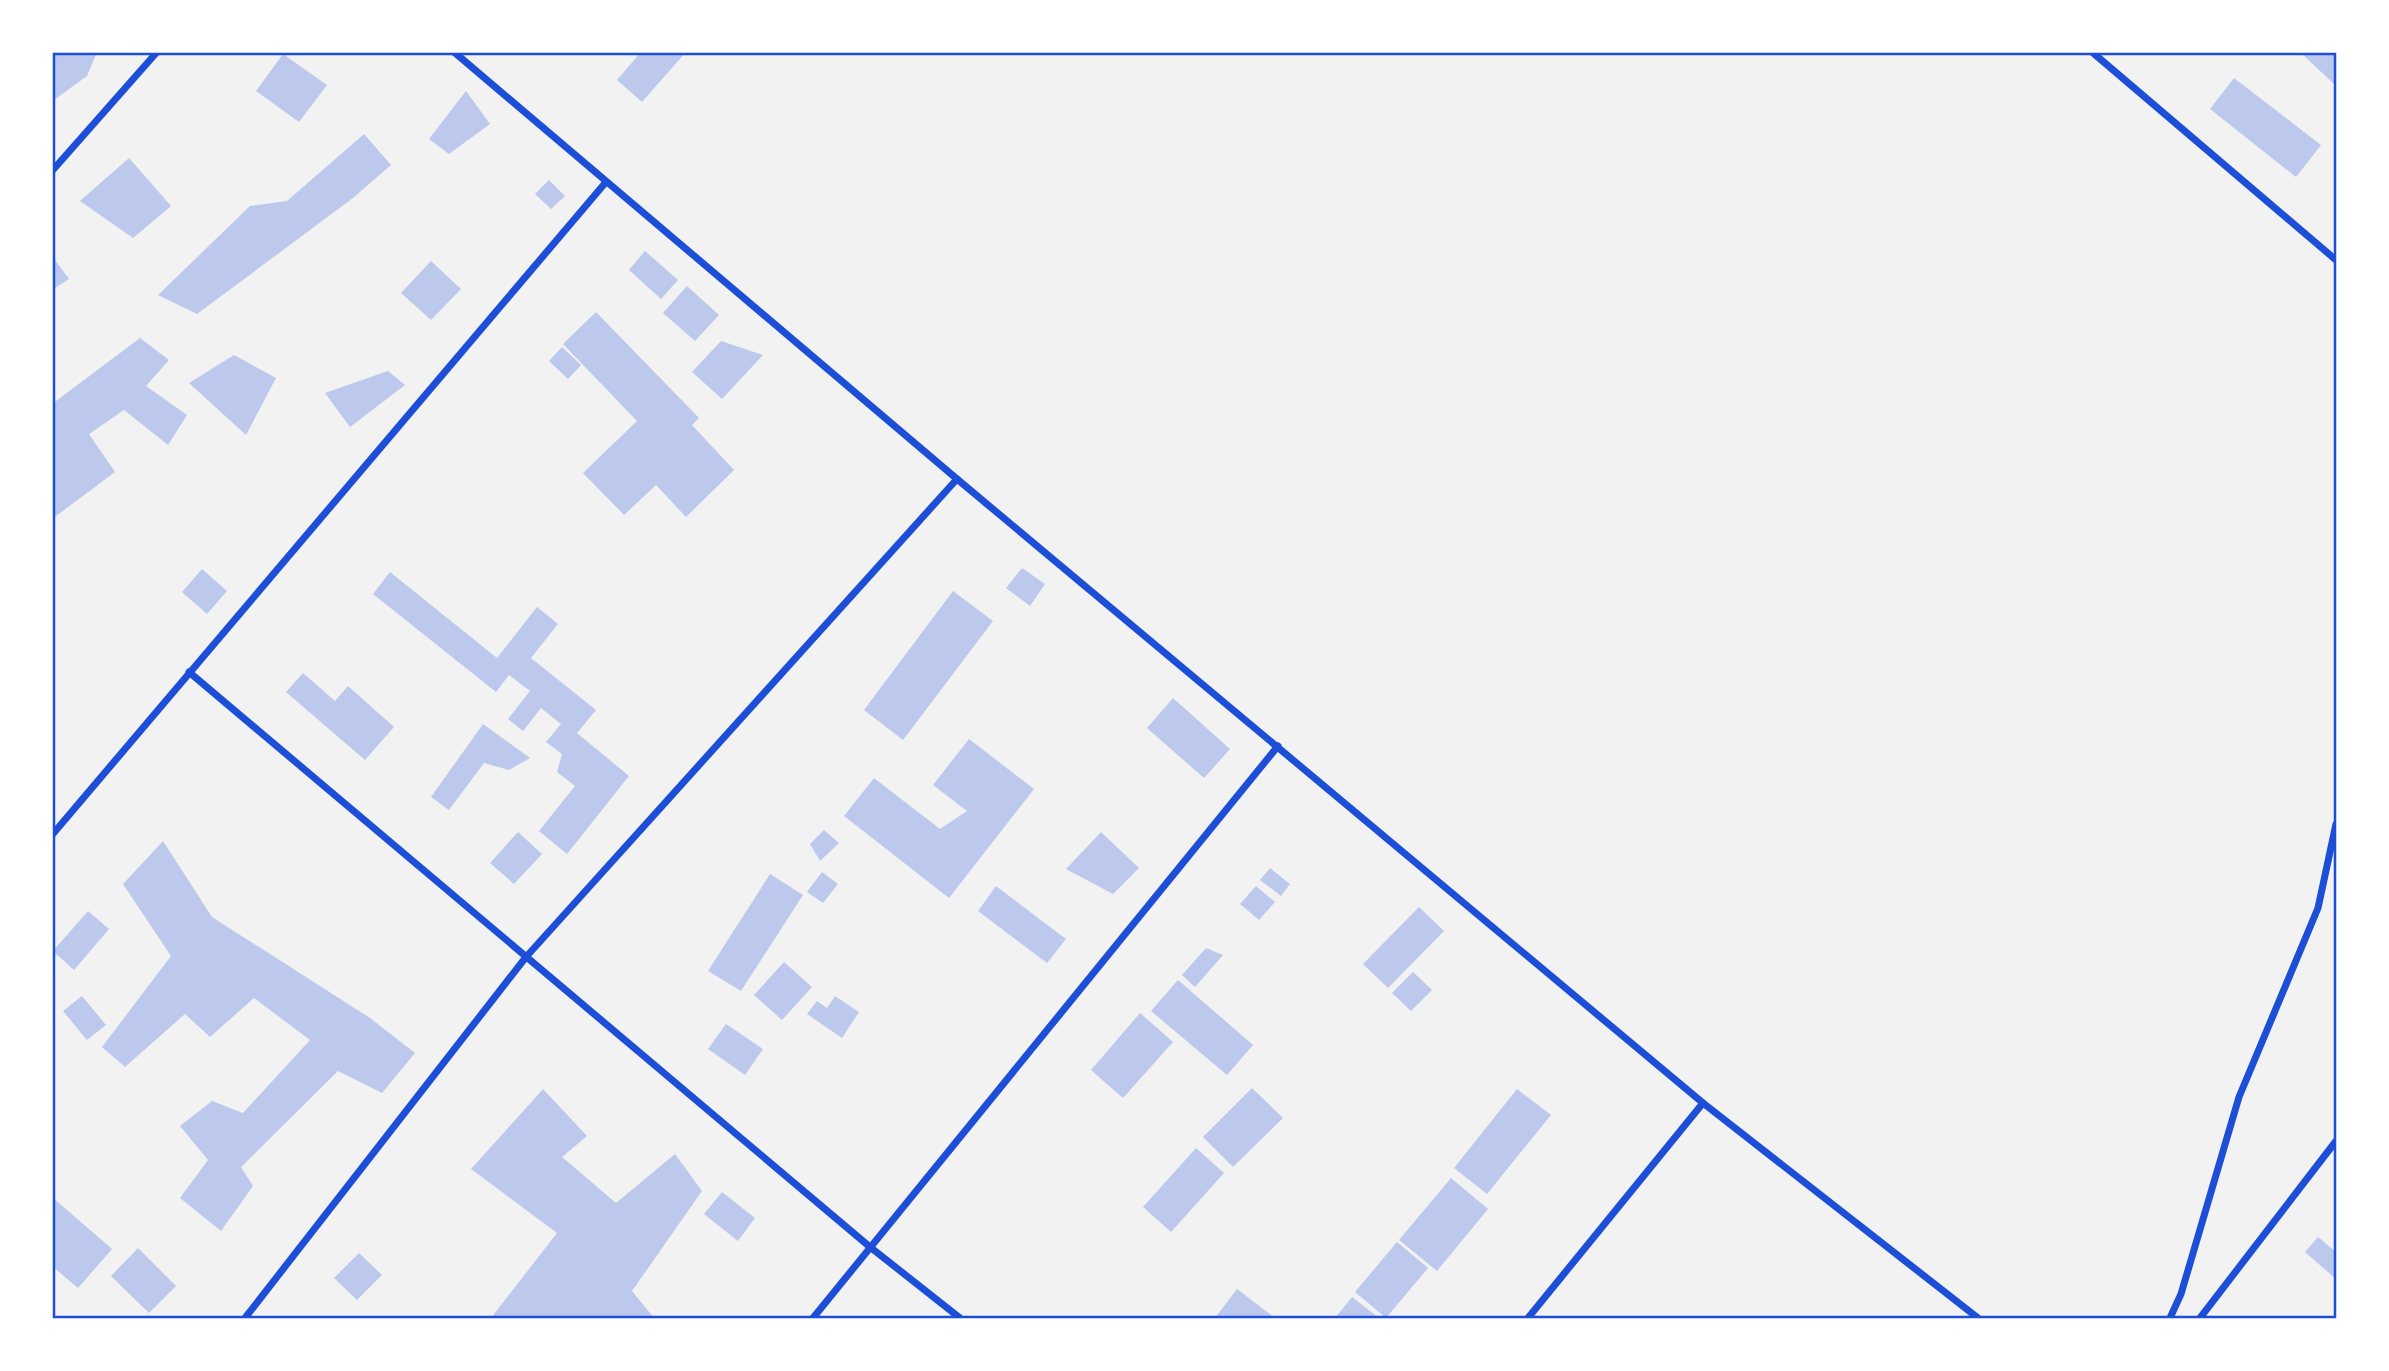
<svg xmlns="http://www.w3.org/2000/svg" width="2389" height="1371" viewBox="0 0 2389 1371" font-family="Jost,sans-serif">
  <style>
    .building { fill: #bdc9ec }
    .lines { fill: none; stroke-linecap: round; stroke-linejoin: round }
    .minor { stroke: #1d4ed8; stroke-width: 7 }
    .neatline { fill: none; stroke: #1d4ed8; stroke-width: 2.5 }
  </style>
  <rect width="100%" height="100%" fill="#f2f2f2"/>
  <g class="building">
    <polygon points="52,52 97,52 87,76 54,100"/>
    <polygon points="641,52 686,52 642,102 617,80"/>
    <polygon points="2300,52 2336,52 2336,86"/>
    <polygon points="283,54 327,85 299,122 256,91"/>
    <polygon points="2234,78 2321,145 2296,177 2210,109"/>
    <polygon points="466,91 490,124 449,154 429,139"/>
    <polygon points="364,134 391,165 353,198 197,314 158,295 250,206 287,201"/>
    <polygon points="129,158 171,206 133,238 80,201"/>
    <polygon points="549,180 565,196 551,209 535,194"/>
    <polygon points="645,251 678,280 661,299 629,270"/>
    <polygon points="52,256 69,279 52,290"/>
    <polygon points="431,261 461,289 431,320 401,293"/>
    <polygon points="687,286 719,315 695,341 663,313"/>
    <polygon points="596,312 699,418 692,425 734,470 686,517 656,485 624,515 583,473 637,421 563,344"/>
    <polygon points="140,338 169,360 146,386 187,415 168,445 124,410 89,434 115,472 52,519 52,404"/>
    <polygon points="721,341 763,355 722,399 692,372"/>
    <polygon points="562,347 581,365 568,379 549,361"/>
    <polygon points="234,355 276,378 246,435 189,383"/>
    <polygon points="388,371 405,385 350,427 325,393"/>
    <polygon points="1022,568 1045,584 1030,606 1006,588"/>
    <polygon points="202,569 227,591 207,614 182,592"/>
    <polygon points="390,572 497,658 537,607 558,624 531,658 596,710 577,733 629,776 567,854 539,831 575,786 557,772 562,754 546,742 561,724 541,708 523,731 508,719 530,691 509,675 496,692 373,594"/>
    <polygon points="953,591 993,621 903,740 864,710"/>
    <polygon points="303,673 335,701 348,686 394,727 365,760 286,692"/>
    <polygon points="1173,698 1230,749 1204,778 1147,728"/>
    <polygon points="483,724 530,758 509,770 484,763 449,810 431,797"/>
    <polygon points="969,739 1034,789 949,898 844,816 874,778 940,829 967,811 933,785"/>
    <polygon points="824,830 839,843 820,861 810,844"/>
    <polygon points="518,832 542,854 514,884 490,863"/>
    <polygon points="1101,832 1139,868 1113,894 1066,869"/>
    <polygon points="163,841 212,917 370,1018 415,1053 382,1093 338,1071 241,1167 253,1186 221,1231 180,1198 208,1160 180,1126 212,1101 243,1113 310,1040 254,998 210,1037 185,1014 125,1067 102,1047 171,956 123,884"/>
    <polygon points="1270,868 1290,884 1281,896 1260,880"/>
    <polygon points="822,872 838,884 823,903 807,892"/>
    <polygon points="770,874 803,895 741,991 708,971"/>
    <polygon points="996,886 1066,939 1047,963 978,911"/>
    <polygon points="1256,886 1275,902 1259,920 1240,904"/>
    <polygon points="1419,907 1444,931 1388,988 1363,964"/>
    <polygon points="88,911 109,929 74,970 53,951"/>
    <polygon points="1206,948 1223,955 1195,987 1182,975"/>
    <polygon points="784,962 812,987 782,1020 754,995"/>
    <polygon points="1413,972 1432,990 1411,1011 1392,993"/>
    <polygon points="1178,980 1253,1045 1227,1075 1151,1011"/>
    <polygon points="82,996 106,1025 87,1040 63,1011"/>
    <polygon points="835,996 859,1012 842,1038 807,1014 817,1001 827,1008"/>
    <polygon points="1140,1013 1173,1042 1123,1098 1091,1070"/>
    <polygon points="726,1024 763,1049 745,1075 708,1049"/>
    <polygon points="1252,1088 1283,1118 1233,1167 1203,1137"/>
    <polygon points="543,1089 587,1136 562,1157 616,1203 675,1154 702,1191 632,1291 654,1318 491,1318 557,1233 471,1169"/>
    <polygon points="1517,1089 1551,1115 1487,1194 1454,1168"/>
    <polygon points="1196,1148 1224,1173 1171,1232 1143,1207"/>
    <polygon points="1451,1178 1488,1209 1437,1271 1399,1240"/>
    <polygon points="722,1192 755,1218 738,1241 704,1214"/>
    <polygon points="52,1197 112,1249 78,1288 52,1266"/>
    <polygon points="2318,1237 2336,1252 2336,1279 2305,1252"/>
    <polygon points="1397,1242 1428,1268 1386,1318 1355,1292"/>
    <polygon points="138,1248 176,1286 149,1313 111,1276"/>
    <polygon points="359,1253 382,1275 357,1300 334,1278"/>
    <polygon points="1237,1289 1275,1318 1215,1318"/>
    <polygon points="1352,1297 1379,1318 1335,1318"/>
  </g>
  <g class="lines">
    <g class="minor">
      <polyline points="454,52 957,479 1703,1103 1978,1318"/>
      <polyline points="2092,52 2336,260"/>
      <polyline points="52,171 157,52"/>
      <polyline points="189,672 870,1247 960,1318"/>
      <polyline points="52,835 606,182"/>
      <polyline points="245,1318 526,957 957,479"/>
      <polyline points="813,1318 1278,746"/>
      <polyline points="1528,1318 1703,1103"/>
      <polyline points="2170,1318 2181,1294 2239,1097 2318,908 2336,824"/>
      <polyline points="2200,1318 2336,1141"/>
    </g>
  </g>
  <rect width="2389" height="1371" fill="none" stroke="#ffffff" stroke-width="108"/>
  <rect x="54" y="54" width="2281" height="1263" class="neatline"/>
</svg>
